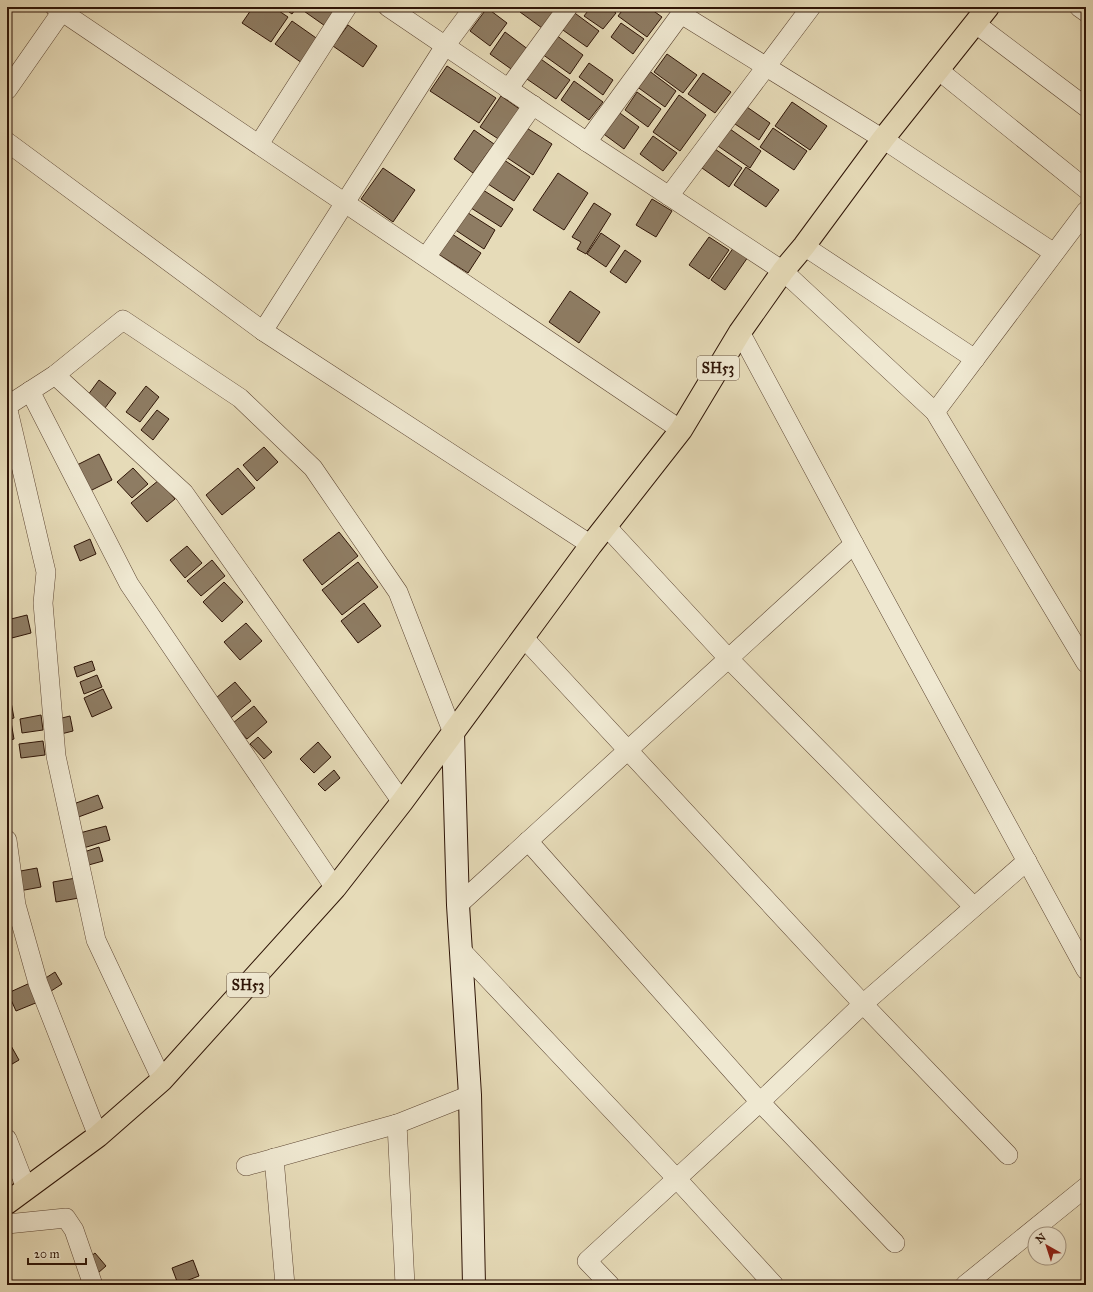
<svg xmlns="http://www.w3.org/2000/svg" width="1093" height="1292" viewBox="0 0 1093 1292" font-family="'IM FELL Great Primer',serif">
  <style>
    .building { fill: #8e7c63; stroke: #2f1507 }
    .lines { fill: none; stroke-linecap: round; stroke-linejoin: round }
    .street-casing { stroke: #5d4633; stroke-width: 20 }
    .secondary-casing { stroke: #2f1507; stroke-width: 24 }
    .primary-casing { stroke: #2f1507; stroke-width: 24 }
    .street { stroke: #efe8d1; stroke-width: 19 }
    .secondary { stroke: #efe8d1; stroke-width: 22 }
    .primary { stroke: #e6dbb8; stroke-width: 22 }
    .labels { text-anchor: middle; stroke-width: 3.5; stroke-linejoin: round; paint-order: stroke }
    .shield { fill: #efe8d1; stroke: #695444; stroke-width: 1 }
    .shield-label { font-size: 14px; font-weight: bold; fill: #2f1507 }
  </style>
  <rect width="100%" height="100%" fill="#e6dbb8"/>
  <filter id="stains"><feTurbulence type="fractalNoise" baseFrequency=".005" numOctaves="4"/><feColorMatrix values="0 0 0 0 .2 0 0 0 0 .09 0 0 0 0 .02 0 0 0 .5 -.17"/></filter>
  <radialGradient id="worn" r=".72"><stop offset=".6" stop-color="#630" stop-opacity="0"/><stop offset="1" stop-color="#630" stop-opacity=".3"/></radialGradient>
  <g class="building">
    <polygon points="253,7 273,7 288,17 271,42 242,23"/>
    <polygon points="282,7 297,7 292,14"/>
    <polygon points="303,7 343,7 328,28 301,9"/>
    <polygon points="523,7 549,7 555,11 542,28 520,12"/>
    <polygon points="591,7 608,7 616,13 603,29 584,16"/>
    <polygon points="625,7 648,7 662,17 647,37 618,16"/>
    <polygon points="487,8 507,23 490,46 470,31"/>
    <polygon points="572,11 599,31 587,47 560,28"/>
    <polygon points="292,21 319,40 302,63 275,44"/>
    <polygon points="621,23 644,39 633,54 611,37"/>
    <polygon points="348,25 377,46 363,67 333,46"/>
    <polygon points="505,32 529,50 514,71 490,54"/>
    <polygon points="556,35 583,55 570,74 542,54"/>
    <polygon points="667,54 697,75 683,93 654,72"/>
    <polygon points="538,57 570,80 556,99 524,77"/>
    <polygon points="589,63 613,80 603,95 579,77"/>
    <polygon points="447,66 496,98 479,123 430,91"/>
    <polygon points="648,70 676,91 665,107 636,86"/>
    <polygon points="703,73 731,92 715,113 688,94"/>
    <polygon points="574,81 603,102 589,120 561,100"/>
    <polygon points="637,92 661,109 648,127 625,110"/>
    <polygon points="679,95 706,115 680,151 653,132"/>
    <polygon points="501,96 521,110 500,140 480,127"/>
    <polygon points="792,102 827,126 810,150 775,126"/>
    <polygon points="744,105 770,123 759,140 732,122"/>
    <polygon points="617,111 639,127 624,149 601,132"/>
    <polygon points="522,125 552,144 533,175 503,155"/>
    <polygon points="773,128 807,151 794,170 760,147"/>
    <polygon points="730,129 761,151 750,168 718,146"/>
    <polygon points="474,130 494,144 473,173 454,159"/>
    <polygon points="653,136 677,153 663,171 640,154"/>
    <polygon points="715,149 742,168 729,187 702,168"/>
    <polygon points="504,160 530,177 514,201 488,184"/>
    <polygon points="746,167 779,190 766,207 734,185"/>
    <polygon points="383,168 415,190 393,222 361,199"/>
    <polygon points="558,173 588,193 564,230 533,210"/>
    <polygon points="483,190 513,209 501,227 471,208"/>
    <polygon points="652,199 672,211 656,237 636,225"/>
    <polygon points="594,203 611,214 586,254 577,249 581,242 572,237"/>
    <polygon points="465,211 495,230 484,249 454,229"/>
    <polygon points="601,233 620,246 606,267 587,254"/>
    <polygon points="452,234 481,253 468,273 438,254"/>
    <polygon points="709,237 729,250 709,279 689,265"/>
    <polygon points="734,247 748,257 725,290 711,280"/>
    <polygon points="625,250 641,261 626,283 610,272"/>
    <polygon points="570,291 600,312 579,343 549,322"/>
    <polygon points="99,380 116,393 102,412 85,399"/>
    <polygon points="146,386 159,397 140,422 126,412"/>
    <polygon points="157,410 169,419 153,440 141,430"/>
    <polygon points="264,447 278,462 257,481 243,465"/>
    <polygon points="99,454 112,480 90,491 77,465"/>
    <polygon points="133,468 148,484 132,498 117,482"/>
    <polygon points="238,468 255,488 222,515 206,495"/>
    <polygon points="159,480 175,499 147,522 131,503"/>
    <polygon points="339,532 358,556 322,585 303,560"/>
    <polygon points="90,539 96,554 80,561 74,546"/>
    <polygon points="187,546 202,563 185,578 170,560"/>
    <polygon points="212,560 225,576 201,596 187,581"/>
    <polygon points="358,562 378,587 342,615 322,590"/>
    <polygon points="224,582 243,602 222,622 203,602"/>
    <polygon points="364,603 381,626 358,643 341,621"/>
    <polygon points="27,615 31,633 8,639 7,620"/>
    <polygon points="246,623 262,641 240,660 224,642"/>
    <polygon points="92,661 95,670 77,677 74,667"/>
    <polygon points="97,675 102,687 84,694 80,682"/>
    <polygon points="235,682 251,701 226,722 210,703"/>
    <polygon points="103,689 112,708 92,717 84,698"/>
    <polygon points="7,691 9,691 14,718 7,720"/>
    <polygon points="254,706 267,722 247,739 233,723"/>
    <polygon points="41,715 43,730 22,733 20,719"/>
    <polygon points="70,716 73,731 57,735 54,720"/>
    <polygon points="11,722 14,739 7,741 7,723"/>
    <polygon points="258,737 272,752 264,759 250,744"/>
    <polygon points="43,741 45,755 21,758 19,744"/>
    <polygon points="318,742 331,757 314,773 300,759"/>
    <polygon points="334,770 340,778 325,791 318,784"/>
    <polygon points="98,795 103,808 73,819 68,806"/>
    <polygon points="106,826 110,840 80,849 76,834"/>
    <polygon points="99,847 103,861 85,866 81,853"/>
    <polygon points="37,868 41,887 19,891 15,872"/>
    <polygon points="76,878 79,898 56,902 53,882"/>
    <polygon points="55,972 62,984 48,993 41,981"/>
    <polygon points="30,983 38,1002 16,1011 8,993"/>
    <polygon points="10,1044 19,1060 7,1067 7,1045"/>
    <polygon points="95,1253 106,1266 98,1273 86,1260"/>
    <polygon points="193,1260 199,1276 178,1284 172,1268"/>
  </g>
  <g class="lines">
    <g class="street-casing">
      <g id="street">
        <polyline points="55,7 681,430"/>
        <polyline points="388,7 587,142 783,271 935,412 1086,663"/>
        <polyline points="1079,7 1086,12"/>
        <polyline points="681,14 883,139 1054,253"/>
        <polyline points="976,24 1086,107"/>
        <polyline points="937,69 1086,189"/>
        <polyline points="508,89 568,7"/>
        <polyline points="7,90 65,7"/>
        <polyline points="7,142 263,331 591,545"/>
        <polyline points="587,142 686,7"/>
        <polyline points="259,144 347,7"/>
        <polyline points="669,196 811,7"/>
        <polyline points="804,246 975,359"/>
        <polyline points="426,257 533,105"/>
        <polyline points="263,331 445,46 474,7"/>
        <polyline points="740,332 854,544 1086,970"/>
        <polyline points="55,375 184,493 402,802"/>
        <polyline points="30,391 129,584 335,888"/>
        <polyline points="7,406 46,572 43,603 56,756 96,940 162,1080"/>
        <polyline points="7,406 55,375 123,320 240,398 313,468 398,592 453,733"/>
        <polyline points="935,412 1086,211"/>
        <polyline points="606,526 728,658 974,907"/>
        <polyline points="523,637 863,1004 1008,1155"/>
        <polyline points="7,840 16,905 38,983 98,1136"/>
        <polyline points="528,841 760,1102 895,1243"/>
        <polyline points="458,905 854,544"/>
        <polyline points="461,950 677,1179 774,1285"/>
        <polyline points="397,1124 405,1285"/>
        <polyline points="7,1139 26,1188"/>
        <polyline points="274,1158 285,1285"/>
        <polyline points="246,1166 397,1124 470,1095"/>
        <polyline points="7,1224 66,1218 74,1230 93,1285"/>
        <polyline points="610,1285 587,1261 760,1102 863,1004 1027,861"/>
        <polyline points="965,1285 1086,1187"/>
      </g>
    </g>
    <g class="secondary-casing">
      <polyline id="secondary" points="453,733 458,905 470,1095 474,1285"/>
    </g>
    <g class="primary-casing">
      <polyline id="primary" points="7,1203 98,1136 162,1080 335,888 402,802 591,545 681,430 740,332 783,271 804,246 883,139 988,7"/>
    </g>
    <use href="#street" class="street"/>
    <use href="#secondary" class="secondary"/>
    <use href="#primary" class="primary"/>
  </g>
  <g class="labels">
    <g class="shield">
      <rect x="697" y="356" width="42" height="24" rx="3"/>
      <rect x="227" y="973" width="42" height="24" rx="3"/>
    </g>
    <g class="shield-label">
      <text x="718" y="373">SH53</text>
      <text x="248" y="990">SH53</text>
    </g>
  </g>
  <rect width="1093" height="1292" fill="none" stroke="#e6dbb8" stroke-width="24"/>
  <rect x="8" y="8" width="1077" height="1276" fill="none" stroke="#2f1507" stroke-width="2"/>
  <rect x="12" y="12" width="1069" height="1268" fill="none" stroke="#2f1507"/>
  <g transform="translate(1047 1246) rotate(321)"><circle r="19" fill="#efe8d1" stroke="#a29480"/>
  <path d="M0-3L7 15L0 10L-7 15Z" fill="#8f2418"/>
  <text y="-6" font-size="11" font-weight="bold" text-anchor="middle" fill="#2f1507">N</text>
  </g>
  <path d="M28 1258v6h58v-6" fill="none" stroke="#2f1507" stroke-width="2"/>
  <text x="34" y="1258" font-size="12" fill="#2f1507" stroke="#efe8d1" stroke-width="3" paint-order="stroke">20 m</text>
  <rect width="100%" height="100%" filter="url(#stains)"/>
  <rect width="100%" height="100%" fill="url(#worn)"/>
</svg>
